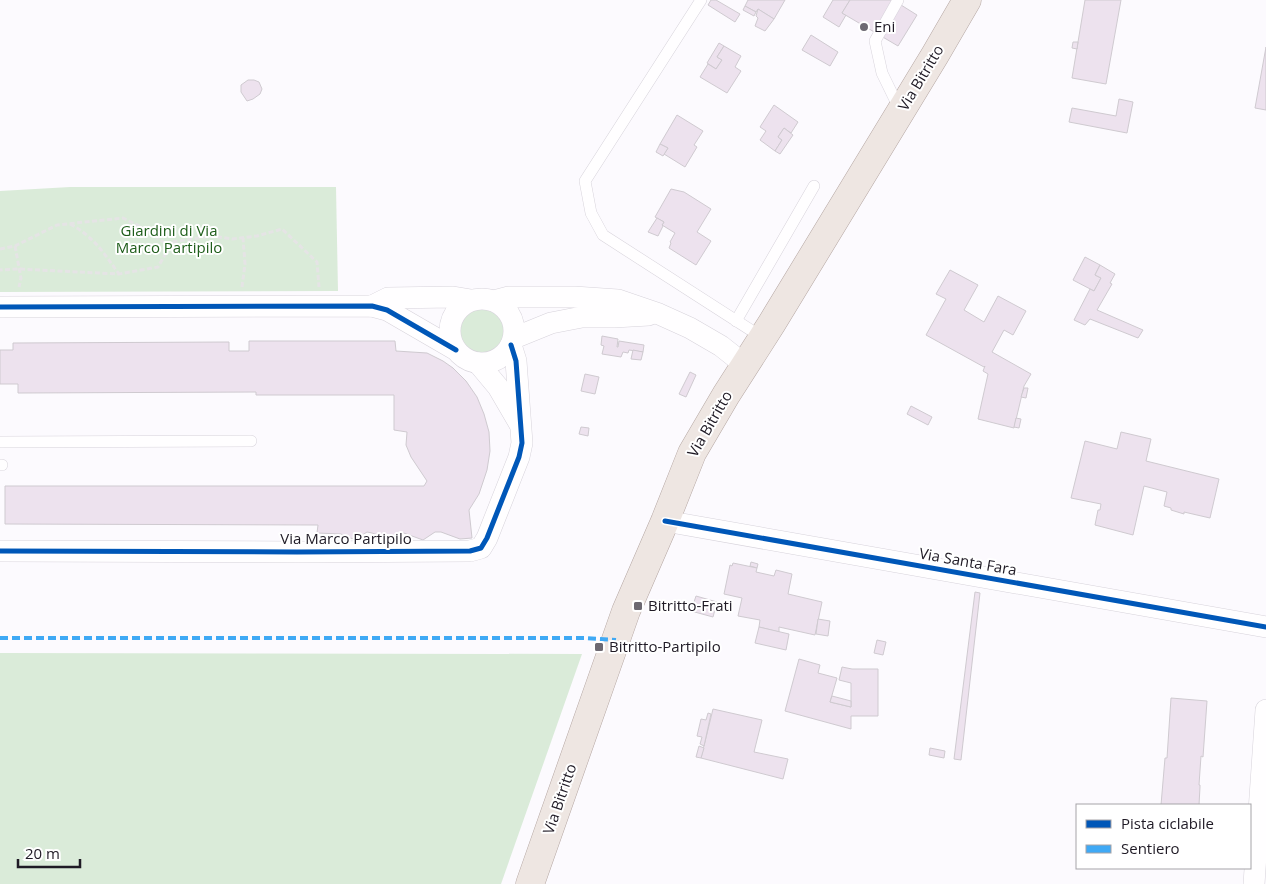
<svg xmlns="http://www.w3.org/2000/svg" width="1266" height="884" viewBox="0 0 1266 884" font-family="'Open Sans',sans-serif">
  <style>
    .green { fill: #daebd9 }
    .building { fill: #ede2ee; stroke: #cfcad0 }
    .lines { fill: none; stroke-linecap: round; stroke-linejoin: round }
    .service-casing { stroke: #d7d3db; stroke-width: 12 }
    .minor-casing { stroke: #d7d3db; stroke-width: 22 }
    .primary-casing { stroke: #b4a6a2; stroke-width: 29 }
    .path { stroke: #e5e4e5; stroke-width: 3; stroke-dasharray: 5 2.5; stroke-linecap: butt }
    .service { stroke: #fffeff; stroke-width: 11 }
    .minor { stroke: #fffeff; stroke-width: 21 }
    .primary { stroke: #eee6e2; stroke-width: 28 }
    .quiet { stroke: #3fa9f5; stroke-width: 4; stroke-dasharray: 8 4; stroke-linecap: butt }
    .cycleway-casing { stroke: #fff; stroke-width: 8 }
    .cycleway { stroke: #0057b8; stroke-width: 5 }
    .poi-dot { fill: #6c6871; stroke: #fff; stroke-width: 2 }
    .labels { text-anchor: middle; stroke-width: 4; stroke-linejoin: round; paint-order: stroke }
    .poi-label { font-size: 15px; fill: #1f1a25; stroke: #fff; text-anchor: start }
    .street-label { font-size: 15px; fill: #1f1a25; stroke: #fff }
    .park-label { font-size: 15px; fill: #1e5d1a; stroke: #fff }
  </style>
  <rect width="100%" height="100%" fill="#fcfafe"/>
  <g class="green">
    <polygon points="70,187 336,187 338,291 0,292 0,191"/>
    <circle cx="481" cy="332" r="23"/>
    <polygon points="0,653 582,654 501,884 0,884"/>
  </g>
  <g class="building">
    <polygon points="711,0 716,0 740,14 735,22 708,5"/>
    <polygon points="748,0 785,0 774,19 758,9 756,12 745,6"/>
    <polygon points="833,0 850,0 842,13 846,15 839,27 823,17"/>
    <polygon points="850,0 893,0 917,15 898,46 842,13"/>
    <polygon points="1085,0 1121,0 1106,84 1072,78"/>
    <polygon points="745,6 756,12 754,16 743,10"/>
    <polygon points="758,9 774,19 765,31 755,26 758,18 756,16"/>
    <polygon points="811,35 838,52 830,66 802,50"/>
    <polygon points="1073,42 1078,42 1077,49 1072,48"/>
    <polygon points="719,43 724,46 717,57 722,60 716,69 707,63"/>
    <polygon points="724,46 741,56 735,67 741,71 727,93 700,77 708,64 716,69 722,60 717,57"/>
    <polygon points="1266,47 1266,110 1255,108"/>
    <polygon points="248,80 254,80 259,82 262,89 260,94 253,99 247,101 241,92 241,85"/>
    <polygon points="1119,99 1133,102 1127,133 1069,122 1072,108 1116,116"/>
    <polygon points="774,105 798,122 791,133 784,128 778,137 782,140 775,151 760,140 766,131 760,127"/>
    <polygon points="677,115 703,131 694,145 697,147 685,167 664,154 668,148 660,144"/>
    <polygon points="784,128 793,135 780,154 775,151 782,140 778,137"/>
    <polygon points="660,144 668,148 663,156 656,152"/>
    <polygon points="671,189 684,192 711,209 697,232 711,241 696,265 669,248 671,243 670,242 675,233 662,225 664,222 655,217"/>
    <polygon points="657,218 664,222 662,225 663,226 658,236 648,232"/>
    <polygon points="1085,257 1100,265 1095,275 1101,278 1094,291 1073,280"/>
    <polygon points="1100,265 1115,274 1110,283 1112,284 1097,310 1143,330 1138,338 1090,319 1085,325 1074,320 1090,289 1094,291 1101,278 1095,275"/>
    <polygon points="950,270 978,285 964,310 984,322 998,296 1026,311 1013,335 1004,330 992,352 1031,374 1024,386 1014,428 978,419 988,374 983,371 985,366 984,367 926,335 946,299 936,294"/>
    <polygon points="602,336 618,339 617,347 618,347 619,341 644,345 643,352 629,350 628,353 623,352 621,357 602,354 604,346 601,345"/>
    <polygon points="249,341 395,341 396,351 427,353 443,361 453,368 466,381 477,397 484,414 489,432 490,451 487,470 479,494 469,510 472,538 460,539 441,532 435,532 423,540 401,532 392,540 372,533 367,532 356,539 349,538 341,534 317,533 318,525 5,524 5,486 424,486 427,481 411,457 406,445 407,432 394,430 394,395 256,395 256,392 18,393 18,384 0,384 0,350 13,350 13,343 229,342 229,351 249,351"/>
    <polygon points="633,350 643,352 641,360 631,359"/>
    <polygon points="690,372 696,375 686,397 679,394"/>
    <polygon points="585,374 599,377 595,394 581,391"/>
    <polygon points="1024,388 1028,388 1026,398 1021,397"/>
    <polygon points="911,406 932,417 928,425 907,414"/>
    <polygon points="1016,418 1021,419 1019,428 1014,427"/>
    <polygon points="581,427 589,428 588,436 579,434"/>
    <polygon points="1121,432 1151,439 1146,461 1219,479 1210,518 1184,512 1184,514 1171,510 1171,508 1164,506 1167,492 1144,486 1133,535 1095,525 1098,510 1100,510 1101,504 1071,498 1085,441 1117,449"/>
    <polygon points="751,562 758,564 757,568 750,566"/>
    <polygon points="733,563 757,568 756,572 774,576 776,570 792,574 788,594 822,602 815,635 779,627 779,632 759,627 760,620 738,616 742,598 724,594 730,565 732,566"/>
    <polygon points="975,592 980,593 961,760 954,759"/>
    <polygon points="696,596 717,602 713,617 691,611"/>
    <polygon points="818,619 830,621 828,636 816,634"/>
    <polygon points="759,627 789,634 786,650 755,643"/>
    <polygon points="877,640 886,642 883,655 874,653"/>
    <polygon points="799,659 820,665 818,673 837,678 830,702 851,707 851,683 839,680 842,667 852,669 878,669 878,716 851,716 851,729 785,711"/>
    <polygon points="832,696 851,701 851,707 830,702"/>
    <polygon points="1171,698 1207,701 1203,757 1201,756 1199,785 1200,785 1200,787 1199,805 1161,805 1165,758 1167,758"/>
    <polygon points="713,709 762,720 754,752 788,759 783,779 701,758"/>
    <polygon points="708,713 711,714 704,746 700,744 702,737 697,736 701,719 706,720"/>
    <polygon points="699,746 704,748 701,758 696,757"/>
    <polygon points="930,748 945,751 944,758 929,755"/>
  </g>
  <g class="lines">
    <g class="service-casing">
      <g id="service">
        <polyline points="701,0 585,181 591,213 603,235 763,338"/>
        <polyline points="898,0 875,41 882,73 900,110"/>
        <polyline points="736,321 814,186"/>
        <polyline points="0,442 251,441"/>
        <polyline points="0,465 2,465"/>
      </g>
    </g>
    <g class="minor-casing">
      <g id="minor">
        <circle cx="482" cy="331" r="32"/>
        <polyline points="494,301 509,297 574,297 618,300 659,314 690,328 721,346 745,365"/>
        <polyline points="372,306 388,298 453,297 471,300"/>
        <polyline points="0,307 372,306 387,310 456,350"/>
        <polyline points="514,338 551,323 582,317 614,317 649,315"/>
        <polyline points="478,363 498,387 519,423"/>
        <polyline points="665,521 1266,627"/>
        <polyline points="0,551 297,552 470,551 481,548 487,538 519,457 522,443 516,361 511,345"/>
        <polyline points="1254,884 1266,710"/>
      </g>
    </g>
    <g class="primary-casing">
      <polyline id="primary" points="530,884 626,611 665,521 692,453 726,395 772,323 935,55 967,0"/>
    </g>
    <g class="path">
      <path d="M70,224C94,237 103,252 119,274"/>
      <polyline points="165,243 212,236 232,239 257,236 282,229 317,262 319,287"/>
      <polyline points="15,246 21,278 19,287"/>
      <polyline points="0,249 15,246 57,225 123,218 143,228 165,243 166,253 158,267 119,274 19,269 0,270"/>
      <polyline points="242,287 245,264 243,238"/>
    </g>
    <use href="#service" class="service"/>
    <use href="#minor" class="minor"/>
    <use href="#primary" class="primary"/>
    <polyline class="quiet" points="0,638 585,638 616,640"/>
    <g class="cycleway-casing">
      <g id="cycleway">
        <polyline points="0,307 372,306 387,310 456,350"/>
        <polyline points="665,521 1266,627"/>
        <polyline points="0,551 297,552 470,551 481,548 487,538 519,457 522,443 516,361 511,345"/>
      </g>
    </g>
    <use href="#cycleway" class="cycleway"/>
  </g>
  <g class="poi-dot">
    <circle cx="864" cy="27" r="5"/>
    <rect x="633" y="601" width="10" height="10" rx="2.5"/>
    <rect x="594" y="642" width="10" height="10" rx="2.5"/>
  </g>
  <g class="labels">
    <g class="poi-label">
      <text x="874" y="32">Eni</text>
      <text x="648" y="611">Bitritto-Frati</text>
      <text x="609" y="652">Bitritto-Partipilo</text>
    </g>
    <g class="street-label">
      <text transform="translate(921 78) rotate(-59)" y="5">Via Bitritto</text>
      <text transform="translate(710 424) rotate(-60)" y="5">Via Bitritto</text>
      <text x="346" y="544">Via Marco Partipilo</text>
      <text transform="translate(968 562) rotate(10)" y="5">Via Santa Fara</text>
      <text transform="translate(560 799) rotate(-71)" y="5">Via Bitritto</text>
    </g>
    <g class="park-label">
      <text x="169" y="236">Giardini di Via<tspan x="169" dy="17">Marco Partipilo</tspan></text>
    </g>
  </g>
  <rect x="1076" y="804" width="175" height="65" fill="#ffffff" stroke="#a5a3a8"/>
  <rect x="1086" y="820" width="25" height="8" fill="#0057b8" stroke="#a5a3a8"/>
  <text x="1121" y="829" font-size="15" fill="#1f1a25">Pista ciclabile</text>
  <rect x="1086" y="845" width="25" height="8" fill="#3fa9f5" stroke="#a5a3a8"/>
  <text x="1121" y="854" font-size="15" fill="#1f1a25">Sentiero</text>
  <path d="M18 859v8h62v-8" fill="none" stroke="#1f1a25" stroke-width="2.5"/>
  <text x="25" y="859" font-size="15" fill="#1f1a25" stroke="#ffffff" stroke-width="4" paint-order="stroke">20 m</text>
</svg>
